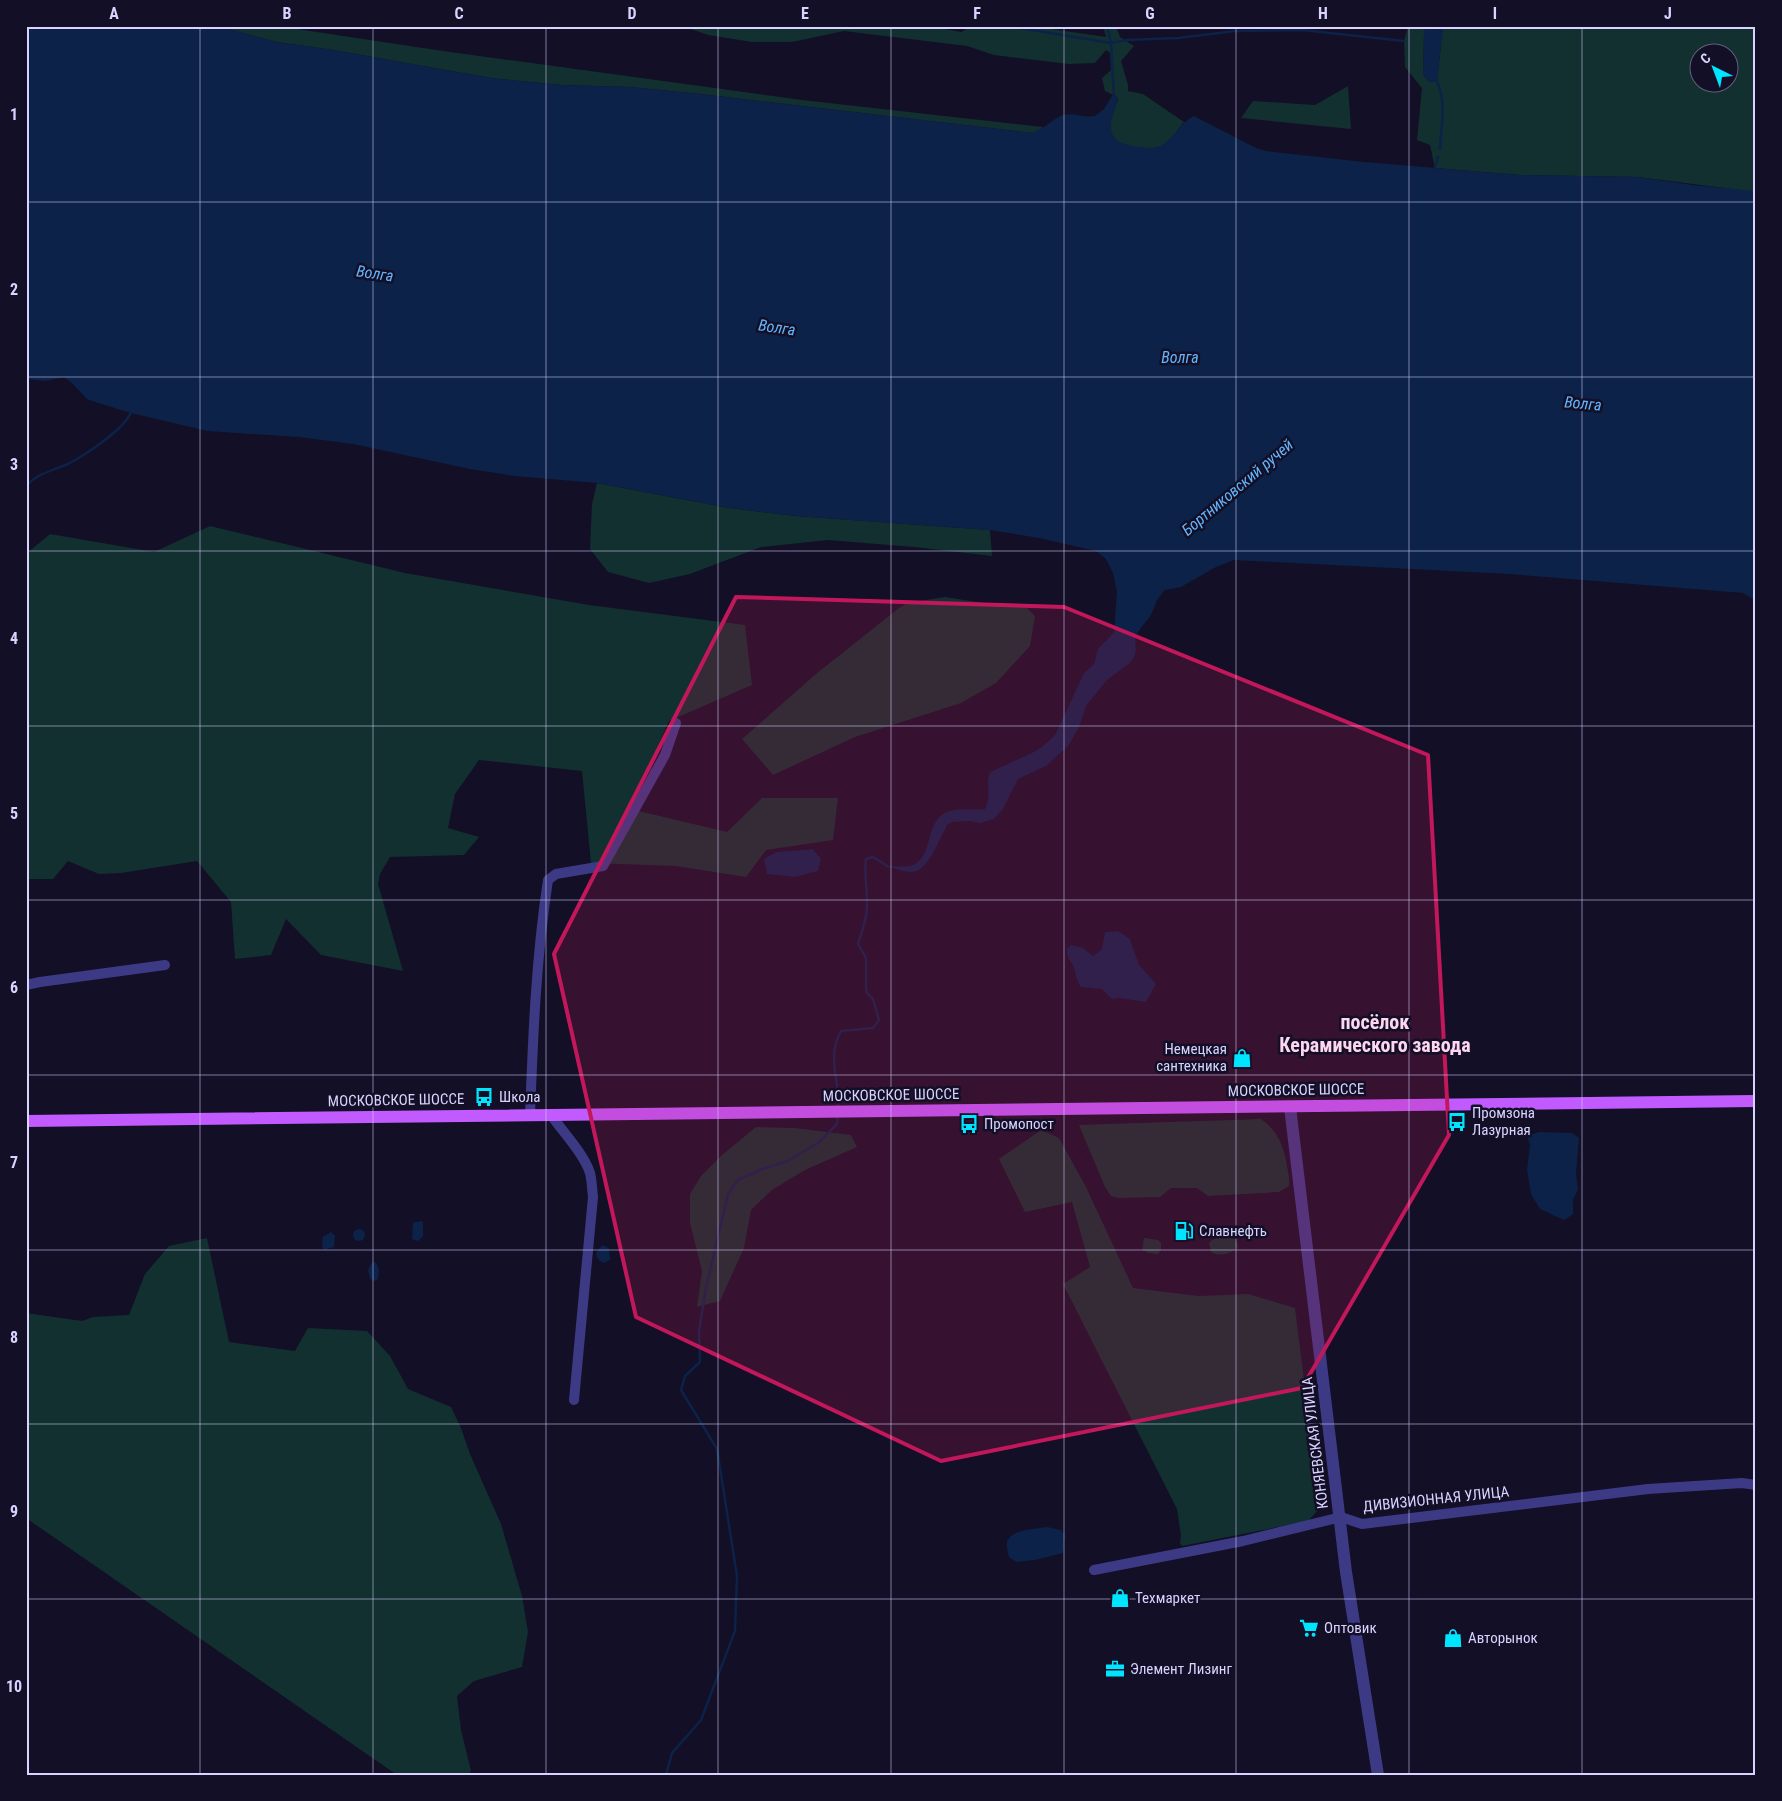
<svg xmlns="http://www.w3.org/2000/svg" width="1782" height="1801" viewBox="0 0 1782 1801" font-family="'Roboto Condensed',sans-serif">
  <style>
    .green { fill: #12302f; fill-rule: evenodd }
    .water { fill: #0c2248 }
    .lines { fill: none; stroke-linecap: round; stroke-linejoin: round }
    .stream { stroke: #0c2248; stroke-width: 2.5 }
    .minor { stroke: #3d3a85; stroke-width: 10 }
    .tertiary { stroke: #3d3a85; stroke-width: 12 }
    .primary { stroke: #c25bff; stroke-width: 12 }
    .marked { fill: #c2185b; fill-opacity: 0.2; stroke: #c2185b; stroke-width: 4; stroke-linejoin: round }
    .grid { fill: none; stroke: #d9d4ff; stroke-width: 1; stroke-opacity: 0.55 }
    .labels { text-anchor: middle; stroke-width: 5; stroke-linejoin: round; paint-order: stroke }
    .poi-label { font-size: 15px; fill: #d9d4ff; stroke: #130f26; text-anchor: start }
    .street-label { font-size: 15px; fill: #d9d4ff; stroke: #130f26 }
    .water-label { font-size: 16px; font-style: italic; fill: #62b6ff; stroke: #130f26 }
    .district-label { font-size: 20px; font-weight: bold; fill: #ffd6f0; stroke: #130f26 }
    .neatline { fill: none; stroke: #d9d4ff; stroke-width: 2 }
    .grid-label { font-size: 16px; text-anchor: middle; font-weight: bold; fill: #d9d4ff }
  </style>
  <rect width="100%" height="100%" fill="#130f26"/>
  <g class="green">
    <polygon points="217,26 277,26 443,51 802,100 1043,127 1038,131 1032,133 700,94 630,87 561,85 491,78 327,49 276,42"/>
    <path d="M682,26H928L961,32L972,26H1031L1106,37L1103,26H1116L1120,37L1134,46L1121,61L1128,85V91L1143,94L1184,122C1177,130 1170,143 1159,147C1152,149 1143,148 1135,147C1103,142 1108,124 1118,100L1117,97L1105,91L1102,78L1111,70L1110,53L1106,50L1095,63L1069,64L994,55L967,46L844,31L792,42H752L708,35Z"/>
    <path d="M1408,26H1426L1424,35L1423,74L1429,82L1437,81L1443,26H1756V192L1638,177L1520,175L1435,168L1430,145L1417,140L1422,88L1405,67L1404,41ZM1700,52H1730V82H1700Z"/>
    <polygon points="1348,86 1351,129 1241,118 1253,101 1315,105"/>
    <polygon points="597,483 729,508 796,516 990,530 992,556 914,547 828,540 761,547 690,574 649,583 608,572 590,549 592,504"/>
    <polygon points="210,526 405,573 589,605 745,625 752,685 669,721 630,809 727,832 762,798 838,798 833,840 766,850 746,877 676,866 591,863 582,771 479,760 455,794 448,828 479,837 464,855 390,857 380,874 378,884 403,971 321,955 286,919 271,955 235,959 231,902 197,861 121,873 99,874 68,861 53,879 27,879 26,554 50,534 154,552"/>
    <polygon points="945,597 984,603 1024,605 1035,616 1030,646 996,683 961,703 855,737 773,775 742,739 816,674 899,608 907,603"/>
    <path d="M1261,1119C1278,1131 1284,1146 1287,1166C1288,1172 1290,1179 1289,1186L1279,1192L1208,1196L1197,1188H1171L1160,1197L1119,1198L1111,1196L1105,1187L1079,1125Z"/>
    <polygon points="756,1127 794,1128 851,1135 857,1147 805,1170 772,1190 751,1210 744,1248 720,1301 697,1307 702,1271 690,1223 690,1194 701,1176 722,1155"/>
    <polygon points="1041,1130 1059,1138 1086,1187 1133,1288 1199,1296 1248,1294 1295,1308 1318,1492 1318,1510 1308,1521 1182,1546 1180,1543 1181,1536 1177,1509 1063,1284 1090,1267 1072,1202 1025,1212 999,1159"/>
    <path d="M1230,1233L1237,1242L1238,1247C1231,1254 1219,1257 1211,1252L1209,1243L1212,1240Z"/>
    <polygon points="207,1238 229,1342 295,1351 308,1328 367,1331 390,1356 408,1389 451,1407 461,1428 470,1454 501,1524 522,1596 528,1632 522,1667 474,1681 457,1696 461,1730 471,1771 468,1775 397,1775 26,1518 26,1313 82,1321 93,1317 129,1315 145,1274 169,1246"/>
    <polygon points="1144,1238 1158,1240 1161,1243 1161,1250 1158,1254 1149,1253 1142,1250"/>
  </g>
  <g class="water">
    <path d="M26,26H217L276,42L327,49L491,78L561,85L630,87L700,94L1032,133C1043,130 1051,120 1063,115C1073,112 1084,118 1095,116L1104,109L1112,96L1115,95L1118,100C1107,127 1105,143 1139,147C1147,148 1155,149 1162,145C1175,138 1180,122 1194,116L1256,148L1266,151L1364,162L1520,175L1638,177L1693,185L1756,191V601L1743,593L1510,574L1234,560L1216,567L1181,587L1165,590L1157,600L1151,615L1135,636L1136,650L1134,657L1130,663L1106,681L1086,706L1079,727L1069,745L1046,766L1018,779L1003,809L994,819L980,823L969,821L953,822L948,824C939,838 929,873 910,872C903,872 894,868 887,866C894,866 904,867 910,866C933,860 925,825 943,814C955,806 972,811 985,809C992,795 985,785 990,772L1034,752L1043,746L1055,735L1084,673L1094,664L1098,649L1114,632L1117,592L1113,573L1106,559L1096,551L1039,538L990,530L796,516L729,508L597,483L514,476L470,469L353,444L299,437L207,431L131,413L95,402L87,399L72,383L64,377L45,381L26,379Z"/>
    <polygon points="1426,26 1443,26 1437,82 1429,82 1423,74 1424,35"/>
    <polygon points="813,849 821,859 818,871 795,877 767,874 764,859 776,852"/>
    <path d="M1118,931L1130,939L1139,965L1156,984L1146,1002L1119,998L1112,999L1102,989L1081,987C1077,981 1076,975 1074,968C1071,959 1067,961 1067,949L1071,945L1083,948L1093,956L1102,949L1105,932Z"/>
    <polygon points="1539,1132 1572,1133 1579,1138 1576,1173 1578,1189 1573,1200 1573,1214 1564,1220 1540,1209 1531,1194 1527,1170 1530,1145 1527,1136"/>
    <polygon points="421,1221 423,1222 423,1236 418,1241 412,1239 413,1223"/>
    <circle cx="359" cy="1235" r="6"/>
    <polygon points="331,1232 335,1236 334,1247 324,1250 322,1246 323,1237"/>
    <polygon points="602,1245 609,1248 610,1260 603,1263 597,1258 596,1253"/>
    <path d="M372,1262H375C380,1267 379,1273 378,1279L375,1281L370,1279L368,1270Z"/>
    <path d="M1047,1527L1061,1530L1065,1535L1063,1553L1035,1560L1016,1562L1009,1557C1008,1553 1006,1546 1007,1542C1011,1529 1035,1529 1047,1527Z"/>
  </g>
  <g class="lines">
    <g class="stream">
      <polyline points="1007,26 1111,43 1127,40 1178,38 1235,31 1302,30 1404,41"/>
      <polyline points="1107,26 1111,43 1114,96"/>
      <path d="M1437,82C1447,101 1441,127 1440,149"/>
      <polyline points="1434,171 1438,157"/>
      <path d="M26,486C37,474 53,470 68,464C85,455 125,429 131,412"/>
      <path d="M838,1107C840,1078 826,1058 841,1031L873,1028L879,1020L873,999L867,993L866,989V958L858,944C862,931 868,916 867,902C867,887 864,874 866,859L873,857L889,867"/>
      <polyline points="666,1775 672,1753 701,1720 735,1631 737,1576 717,1449 681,1390 685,1376 700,1362 699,1331 706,1288 728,1194 738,1180 762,1169 788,1161 818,1143 837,1124 838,1115"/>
    </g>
    <g class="minor">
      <polyline points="26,985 40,982 165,965"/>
      <path d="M530,1115C533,1037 536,958 548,880L556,874L603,866L665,755L676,723"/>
      <path d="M551,1115C563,1132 584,1154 590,1173C592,1181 592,1189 593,1197L574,1400"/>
      <polyline points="1094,1570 1243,1541 1341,1517 1362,1524 1648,1489 1742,1483 1756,1485"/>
    </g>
    <polyline class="tertiary" points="1290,1107 1346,1572 1378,1775"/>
    <polyline class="primary" points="26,1121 1756,1101"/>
  </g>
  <path class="marked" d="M736,597L1064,607L1428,755L1449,1135L1302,1388L941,1461L636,1317L554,954Z"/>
  <path class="grid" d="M200,26V1775M373,26V1775M546,26V1775M718,26V1775M891,26V1775M1064,26V1775M1236,26V1775M1409,26V1775M1582,26V1775M26,202H1756M26,377H1756M26,551H1756M26,726H1756M26,900H1756M26,1075H1756M26,1250H1756M26,1424H1756M26,1599H1756"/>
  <defs>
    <g id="shop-bare" transform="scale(1.5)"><path d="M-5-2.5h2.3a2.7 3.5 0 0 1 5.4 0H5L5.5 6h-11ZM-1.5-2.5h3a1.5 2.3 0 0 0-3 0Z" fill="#00e5ff" stroke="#130f26" stroke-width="2.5" paint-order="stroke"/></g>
    <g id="bus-bare" transform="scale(1.5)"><path d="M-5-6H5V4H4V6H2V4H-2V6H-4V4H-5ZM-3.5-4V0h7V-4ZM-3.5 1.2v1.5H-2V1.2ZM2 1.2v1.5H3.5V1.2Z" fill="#00e5ff" stroke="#130f26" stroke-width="2.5" paint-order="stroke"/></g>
    <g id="fuel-bare" transform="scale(1.5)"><path d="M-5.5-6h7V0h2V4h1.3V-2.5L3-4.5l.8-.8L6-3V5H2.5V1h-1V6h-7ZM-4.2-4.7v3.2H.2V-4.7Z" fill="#00e5ff" stroke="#130f26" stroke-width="2.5" paint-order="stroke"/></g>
    <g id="supermarket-bare" transform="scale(1.5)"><path d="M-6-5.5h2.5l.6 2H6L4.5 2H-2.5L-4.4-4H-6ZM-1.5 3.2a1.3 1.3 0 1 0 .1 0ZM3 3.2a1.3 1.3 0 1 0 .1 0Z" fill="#00e5ff" stroke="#130f26" stroke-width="2.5" paint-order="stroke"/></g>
    <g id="office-bare" transform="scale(1.5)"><path d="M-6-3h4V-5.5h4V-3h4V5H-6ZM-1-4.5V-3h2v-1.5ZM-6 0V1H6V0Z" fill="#00e5ff" stroke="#130f26" stroke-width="2.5" paint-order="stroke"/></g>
  </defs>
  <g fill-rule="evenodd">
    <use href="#shop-bare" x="1242" y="1058"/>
    <use href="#bus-bare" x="484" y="1097"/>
    <use href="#bus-bare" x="1457" y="1122"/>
    <use href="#bus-bare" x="969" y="1124"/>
    <use href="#fuel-bare" x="1184" y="1231"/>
    <use href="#shop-bare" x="1120" y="1598"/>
    <use href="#supermarket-bare" x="1309" y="1628"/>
    <use href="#shop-bare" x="1453" y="1638"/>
    <use href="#office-bare" x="1115" y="1669"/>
  </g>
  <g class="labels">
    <g class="poi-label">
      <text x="1227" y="1054" text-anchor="end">Немецкая<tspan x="1227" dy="17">сантехника</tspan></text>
      <text x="499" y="1102">Школа</text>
      <text x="1472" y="1118">Промзона<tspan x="1472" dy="17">Лазурная</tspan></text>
      <text x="984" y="1129">Промопост</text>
      <text x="1199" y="1236">Славнефть</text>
      <text x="1135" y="1603">Техмаркет</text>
      <text x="1324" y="1633">Оптовик</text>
      <text x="1468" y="1643">Авторынок</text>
      <text x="1130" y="1674">Элемент Лизинг</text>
    </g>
    <g class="street-label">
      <text transform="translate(1296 1090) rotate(-1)" y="5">МОСКОВСКОЕ ШОССЕ</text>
      <text transform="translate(891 1095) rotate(-1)" y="5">МОСКОВСКОЕ ШОССЕ</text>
      <text transform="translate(396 1100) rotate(-1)" y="5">МОСКОВСКОЕ ШОССЕ</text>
      <text transform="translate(1315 1443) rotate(-97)" y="5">КОНЯЕВСКАЯ УЛИЦА</text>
      <text transform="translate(1436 1499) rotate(-6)" y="5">ДИВИЗИОННАЯ УЛИЦА</text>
    </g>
    <g class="water-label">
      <text transform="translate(375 273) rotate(8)" y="6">Волга</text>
      <text transform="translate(777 327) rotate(8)" y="6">Волга</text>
      <text x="1180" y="363">Волга</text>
      <text transform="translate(1583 403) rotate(5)" y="6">Волга</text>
      <text transform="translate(1237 487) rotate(-40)" y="6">Бортниковский ручей</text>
    </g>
    <g class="district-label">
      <text x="1375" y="1029">посёлок<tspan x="1375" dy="23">Керамического завода</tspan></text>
    </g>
  </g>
  <rect width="1782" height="1801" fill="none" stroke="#130f26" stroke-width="55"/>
  <g transform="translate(1714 68) rotate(318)"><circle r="24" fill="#130f26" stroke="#625e7d"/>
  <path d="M0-4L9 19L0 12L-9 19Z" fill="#00e5ff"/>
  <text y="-8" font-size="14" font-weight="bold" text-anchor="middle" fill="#d9d4ff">С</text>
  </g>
  <rect x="28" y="28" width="1726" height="1746" class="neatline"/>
  <g class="grid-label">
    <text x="114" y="19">A</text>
    <text x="287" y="19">B</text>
    <text x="459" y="19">C</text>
    <text x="632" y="19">D</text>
    <text x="805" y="19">E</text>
    <text x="977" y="19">F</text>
    <text x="1150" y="19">G</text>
    <text x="1323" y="19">H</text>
    <text x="1495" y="19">I</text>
    <text x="1668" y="19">J</text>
    <text x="14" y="120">1</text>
    <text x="14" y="295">2</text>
    <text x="14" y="470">3</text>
    <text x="14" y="644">4</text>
    <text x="14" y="819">5</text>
    <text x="14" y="993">6</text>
    <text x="14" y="1168">7</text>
    <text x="14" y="1343">8</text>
    <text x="14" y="1517">9</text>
    <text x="14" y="1692">10</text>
  </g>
</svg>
